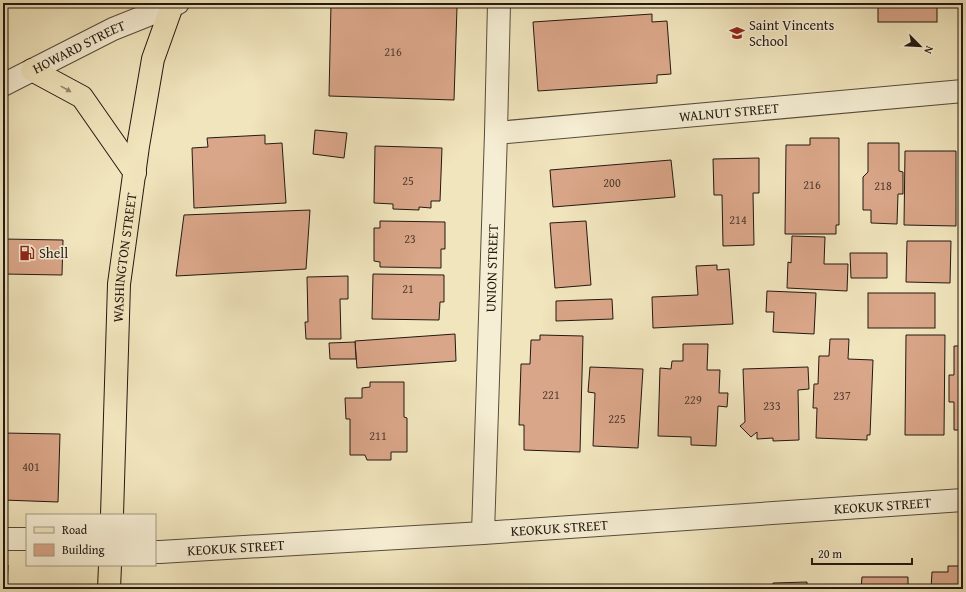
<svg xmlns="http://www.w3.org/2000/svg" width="966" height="592" viewBox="0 0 966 592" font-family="'Gentium Book Plus',serif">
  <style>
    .building { fill: #daa689; stroke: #231911 }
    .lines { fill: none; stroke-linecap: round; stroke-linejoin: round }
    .minor-casing { stroke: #564c3c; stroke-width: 24 }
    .major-casing { stroke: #231911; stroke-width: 24 }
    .minor { stroke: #f6eed4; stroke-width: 22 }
    .major { stroke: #f1e5bd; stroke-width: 22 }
    .oneway { fill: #948970 }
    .labels { text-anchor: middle; stroke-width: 3; stroke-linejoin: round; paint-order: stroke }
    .number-label { font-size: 12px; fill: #513c2f }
    .poi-label { font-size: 14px; fill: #231911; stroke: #f6eed4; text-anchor: start }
    .street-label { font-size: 14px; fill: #231911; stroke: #f6eed4 }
  </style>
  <rect width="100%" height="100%" fill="#f1e5bd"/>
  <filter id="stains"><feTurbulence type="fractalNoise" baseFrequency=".005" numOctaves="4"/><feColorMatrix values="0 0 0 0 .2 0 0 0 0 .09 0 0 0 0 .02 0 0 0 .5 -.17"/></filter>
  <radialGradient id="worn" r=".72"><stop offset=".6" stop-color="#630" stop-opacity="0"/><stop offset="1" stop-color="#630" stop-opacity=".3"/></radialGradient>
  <g class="building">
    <polygon points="331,3 457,7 454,100 329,96"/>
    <rect x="878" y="3" width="59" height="19"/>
    <polygon points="652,14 652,22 667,21 671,74 657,75 657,83 538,91 533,22"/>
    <polygon points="315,130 347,133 344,158 313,154"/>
    <polygon points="265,135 265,144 282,143 286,203 194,208 192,148 208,147 207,138"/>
    <polygon points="810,138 839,138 839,225 836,225 836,234 785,234 786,145 810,145"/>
    <polygon points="868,143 899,143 899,171 903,172 903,194 898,194 897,224 871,223 871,210 863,210 863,177 868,172"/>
    <polygon points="375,146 442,148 440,201 431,201 431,208 419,207 419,210 393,209 393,204 374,203"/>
    <polygon points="905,151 956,151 956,226 904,225"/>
    <polygon points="759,158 759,193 753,193 754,245 723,246 722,195 714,195 713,159"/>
    <polygon points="671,160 675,197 553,207 550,170"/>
    <polygon points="310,210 306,269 176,276 184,215"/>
    <polygon points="380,221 445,222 445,249 441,249 441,268 380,267 380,262 374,261 374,228 380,228"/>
    <polygon points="586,221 591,285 555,288 550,223"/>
    <polygon points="792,236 825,237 824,264 848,264 847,291 787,288 788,262 791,263"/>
    <polygon points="3,239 63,240 62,275 3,274"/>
    <polygon points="907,241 951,241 950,283 906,282"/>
    <polygon points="850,253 887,253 887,278 851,278"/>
    <polygon points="717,265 717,270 729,269 733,324 653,328 652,297 698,295 696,266"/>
    <polygon points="373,274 444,275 444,302 440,302 439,320 372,319"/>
    <polygon points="348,276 348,299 340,299 341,339 306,339 305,322 308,322 307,277"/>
    <polygon points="767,291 816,293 814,334 773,332 774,312 766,312"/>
    <rect x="868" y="293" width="67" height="35"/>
    <polygon points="612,299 613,319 556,321 556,301"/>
    <polygon points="455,334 456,361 357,368 355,341"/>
    <polygon points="540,335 583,336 580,452 524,450 524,425 519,425 521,364 530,364 531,340 540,340"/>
    <polygon points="906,335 945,335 944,435 905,435"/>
    <polygon points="830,339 849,339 848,359 873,360 870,435 867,435 867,440 816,438 817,408 813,408 814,384 818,384 819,356 829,356"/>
    <polygon points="355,342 356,359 330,359 329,343"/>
    <polygon points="683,344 708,344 707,370 720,370 719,393 728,393 727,407 718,406 716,446 691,445 691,437 658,436 660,368 671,369 672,361 683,361"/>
    <polygon points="954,346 963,346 963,430 954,430 954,402 949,402 949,375 954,375"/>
    <polygon points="590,367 643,369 638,448 593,446 595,393 588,392"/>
    <polygon points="808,367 809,389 798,390 799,440 773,441 773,438 757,439 757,432 751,437 740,426 745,422 743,369"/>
    <polygon points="370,382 404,382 404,417 407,418 407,452 391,452 391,460 367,460 365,455 350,455 350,419 346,419 345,398 362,398 362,388 370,387"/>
    <polygon points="3,433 60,434 58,502 3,500"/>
    <polygon points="3,565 8,565 7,589 3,589"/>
    <polygon points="948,566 963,566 963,589 931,589 932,572 948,572"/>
    <polygon points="862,577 908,577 908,589 861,589"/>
    <polygon points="807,582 807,589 773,589 773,583"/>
    <polygon points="745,585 745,589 698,589 698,586"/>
    <rect x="638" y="588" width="31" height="1"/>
  </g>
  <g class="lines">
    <g class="minor-casing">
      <g id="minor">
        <path id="s1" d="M3,85L113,29L178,3"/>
        <path id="s2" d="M496,133L963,91"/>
        <path id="s3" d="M483,533L496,133L499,3"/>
        <polyline points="3,539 27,539"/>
        <path id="s4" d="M155,552H160L483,533L963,500"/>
      </g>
    </g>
    <g class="major-casing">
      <g id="major">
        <polyline points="32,70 82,97 135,173"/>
        <path id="s5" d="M112,515L119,284L138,146L153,59L173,3"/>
        <polyline points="109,589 110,565"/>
      </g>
    </g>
    <use href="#minor" class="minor"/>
    <use href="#major" class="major"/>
  </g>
  <defs><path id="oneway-solid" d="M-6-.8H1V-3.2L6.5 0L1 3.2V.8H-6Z"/></defs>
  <use class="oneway" href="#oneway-solid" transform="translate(66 89) rotate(29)"/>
  <defs>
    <g id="school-bare" transform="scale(1.2)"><path d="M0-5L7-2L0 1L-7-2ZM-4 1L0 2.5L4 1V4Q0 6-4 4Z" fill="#8f2418" stroke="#f6eed4" stroke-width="2.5" paint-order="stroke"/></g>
    <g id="fuel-bare" transform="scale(1.2)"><path d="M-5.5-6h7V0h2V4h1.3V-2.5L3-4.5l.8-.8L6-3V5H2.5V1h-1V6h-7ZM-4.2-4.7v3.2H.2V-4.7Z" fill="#8f2418" stroke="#f6eed4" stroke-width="2.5" paint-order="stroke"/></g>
  </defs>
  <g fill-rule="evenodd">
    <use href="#school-bare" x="737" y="33"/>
    <use href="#fuel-bare" x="27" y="253"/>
  </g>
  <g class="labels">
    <g class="number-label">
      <text x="393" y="56">216</text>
      <text x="408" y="185">25</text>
      <text x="612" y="187">200</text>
      <text x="812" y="189">216</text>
      <text x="883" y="190">218</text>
      <text x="738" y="224">214</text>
      <text x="410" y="243">23</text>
      <text x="408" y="293">21</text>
      <text x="551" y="399">221</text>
      <text x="842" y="400">237</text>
      <text x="693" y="404">229</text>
      <text x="772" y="410">233</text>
      <text x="617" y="423">225</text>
      <text x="378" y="440">211</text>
      <text x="31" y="471">401</text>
    </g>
    <g class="poi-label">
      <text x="749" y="30">Saint Vincents<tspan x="749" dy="16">School</tspan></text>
      <text x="39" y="258">Shell</text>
    </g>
    <g class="street-label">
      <text dy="5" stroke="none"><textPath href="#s1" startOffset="85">HOWARD STREET</textPath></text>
      <text dy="5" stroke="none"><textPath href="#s2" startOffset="234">WALNUT STREET</textPath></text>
      <text dy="5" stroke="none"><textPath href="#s5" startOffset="258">WASHINGTON STREET</textPath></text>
      <text dy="5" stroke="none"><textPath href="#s3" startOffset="265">UNION STREET</textPath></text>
      <text dy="5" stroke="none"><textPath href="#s4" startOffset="729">KEOKUK STREET</textPath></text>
      <text dy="5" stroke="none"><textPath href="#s4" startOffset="405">KEOKUK STREET</textPath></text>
      <text dy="5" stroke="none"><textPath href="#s4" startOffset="81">KEOKUK STREET</textPath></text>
    </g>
  </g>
  <rect width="966" height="592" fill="none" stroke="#f1e5bd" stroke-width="16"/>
  <rect x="4" y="4" width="958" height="584" fill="none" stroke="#231911" stroke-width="2"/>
  <rect x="8" y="8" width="950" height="576" fill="none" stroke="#231911"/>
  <rect x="26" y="514" width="130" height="52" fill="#f6eed4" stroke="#a29986"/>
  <rect x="34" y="527" width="20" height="6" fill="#f1e5bd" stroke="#a29986"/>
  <text x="62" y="534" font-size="12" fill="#231911">Road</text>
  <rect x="34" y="544" width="20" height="12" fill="#daa689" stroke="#a29986"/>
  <text x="62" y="554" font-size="12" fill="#231911">Building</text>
  <g transform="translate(920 46) rotate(114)" stroke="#f6eed4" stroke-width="3" paint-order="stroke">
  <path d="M0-3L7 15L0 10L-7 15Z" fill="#231911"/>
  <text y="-6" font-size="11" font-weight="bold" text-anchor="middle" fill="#231911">N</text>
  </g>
  <path d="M812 558v6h100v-6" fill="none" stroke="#231911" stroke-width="2"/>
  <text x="818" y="558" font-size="12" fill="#231911" stroke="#f6eed4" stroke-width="3" paint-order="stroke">20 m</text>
  <rect width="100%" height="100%" filter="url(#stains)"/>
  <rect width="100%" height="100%" fill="url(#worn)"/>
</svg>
